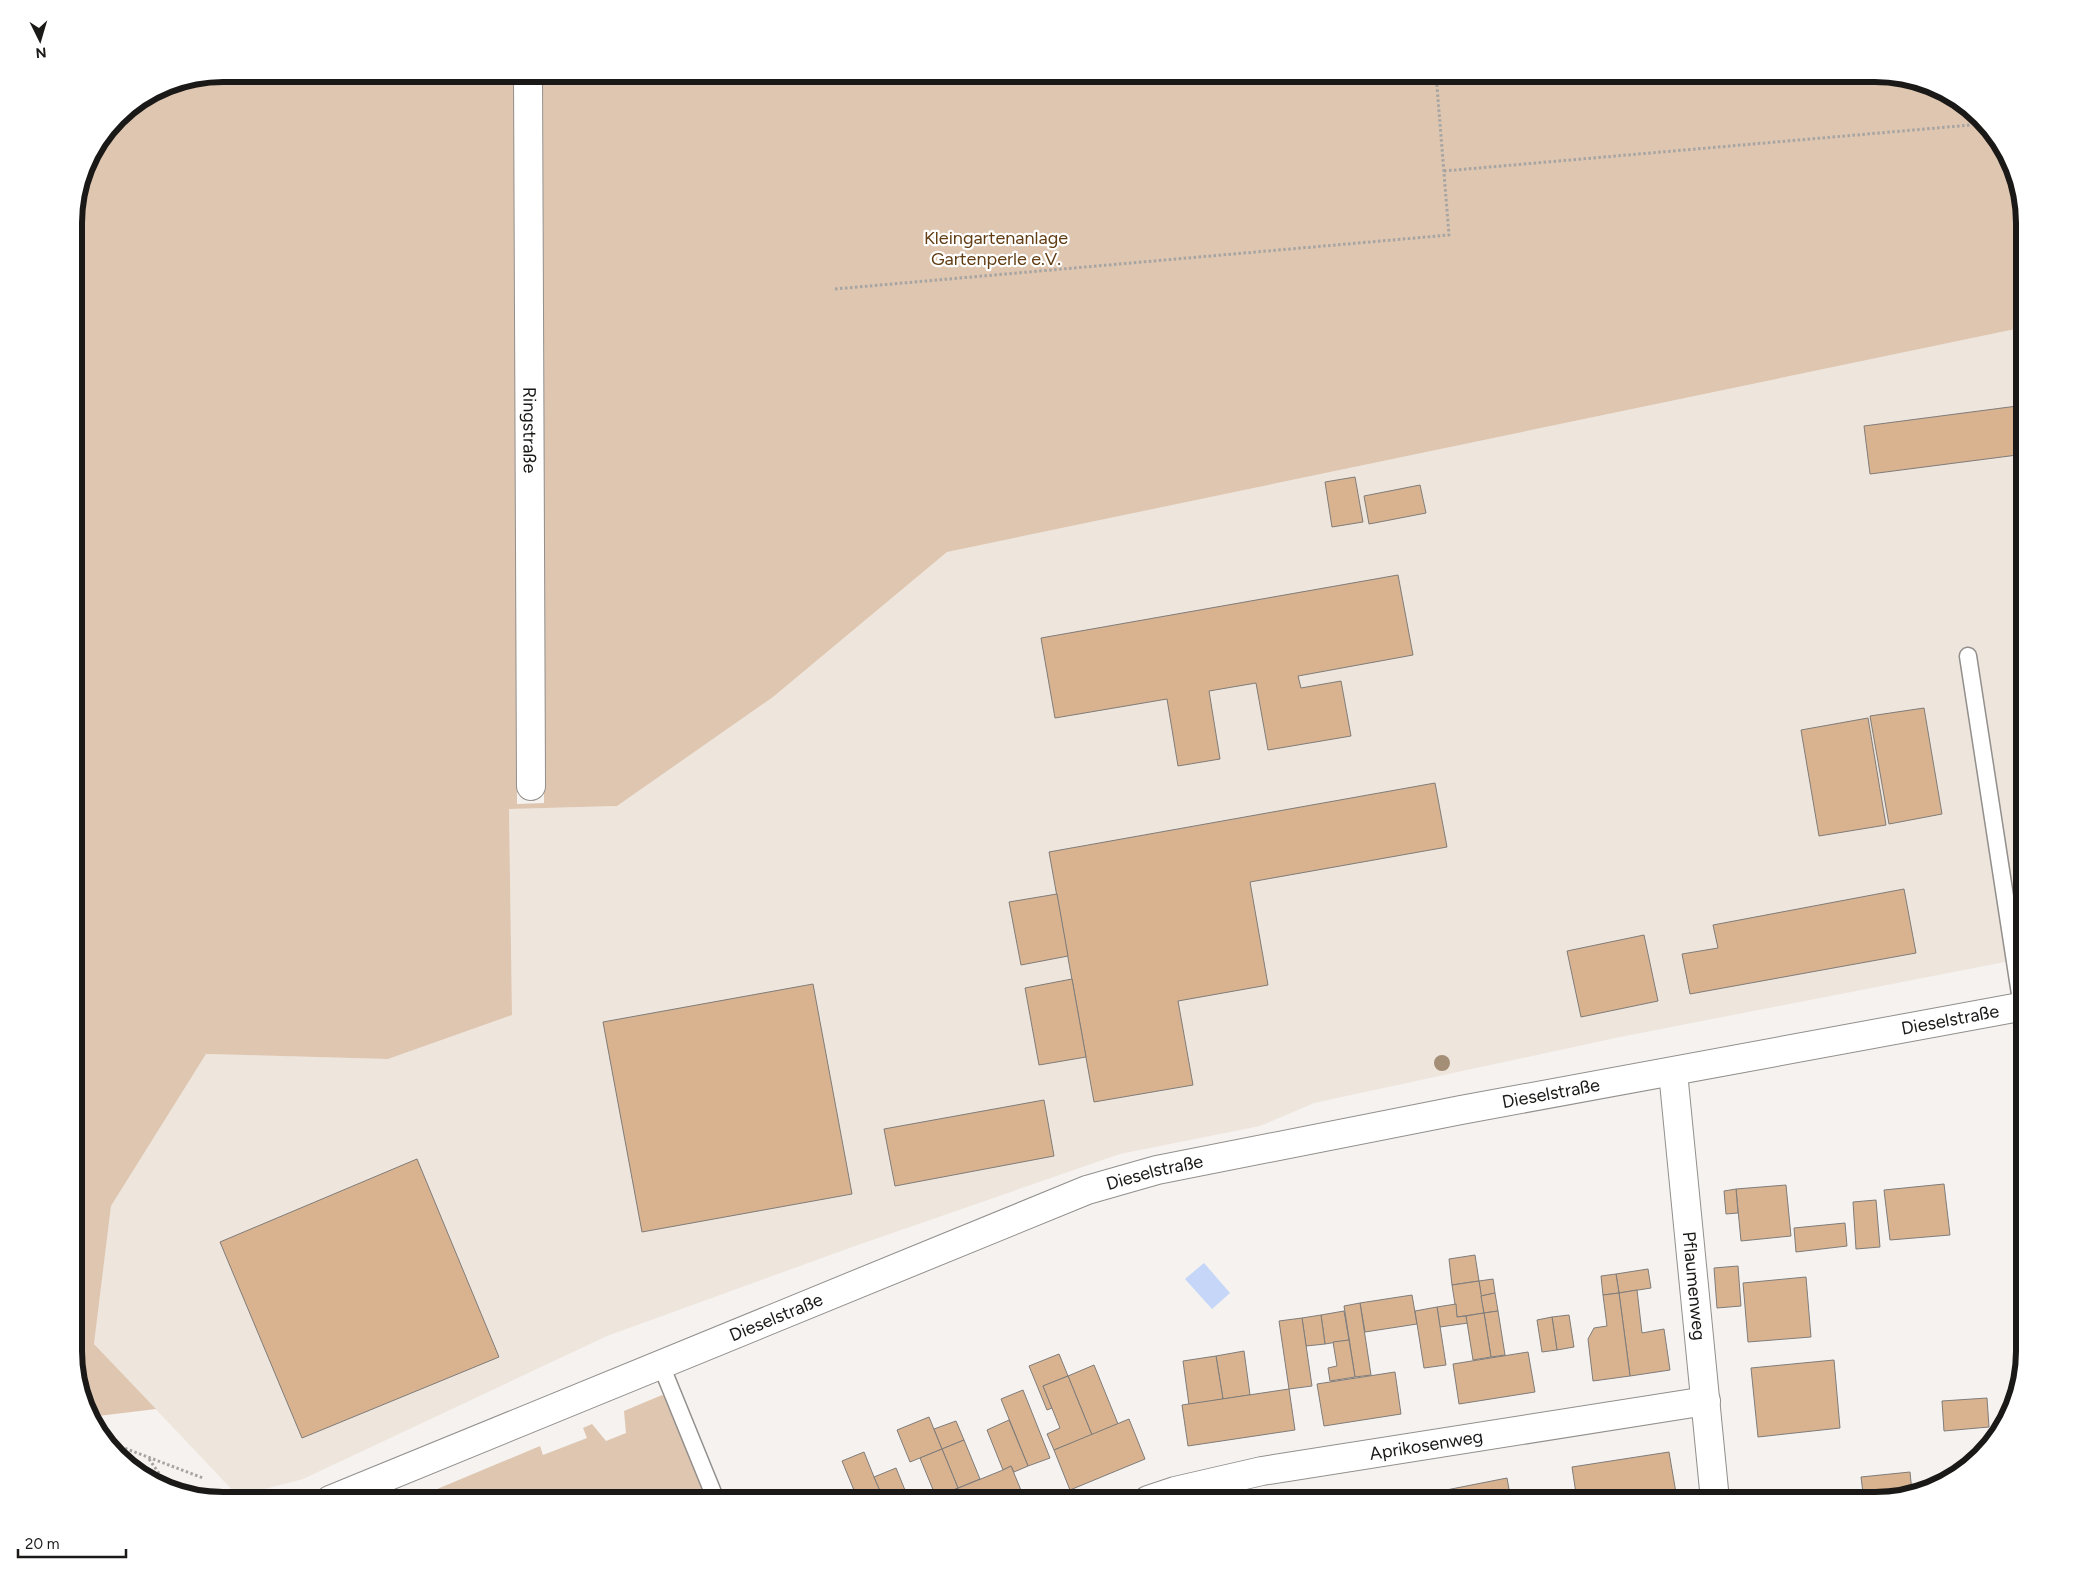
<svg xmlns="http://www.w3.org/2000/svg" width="2099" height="1574" viewBox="0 0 2099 1574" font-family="Figtree,sans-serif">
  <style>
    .built { fill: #eee5dc }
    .green { fill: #dec6b0 }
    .water { fill: #c5d6f9 }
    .building { fill: #d9b390; stroke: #7f7c79 }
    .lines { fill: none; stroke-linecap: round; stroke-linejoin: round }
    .service-casing { stroke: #928f8c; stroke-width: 19 }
    .minor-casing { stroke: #928f8c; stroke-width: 30 }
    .path { stroke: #a7a5a3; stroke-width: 3; stroke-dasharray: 2.5 2.5; stroke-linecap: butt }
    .service { stroke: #fff; stroke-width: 16 }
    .minor { stroke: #fff; stroke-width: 28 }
    .tree { fill: #a48e76 }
    .labels { text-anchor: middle; stroke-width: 4.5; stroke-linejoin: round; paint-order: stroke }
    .park-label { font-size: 18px; fill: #623d13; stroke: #fff }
    .street-label { font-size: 18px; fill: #1a1918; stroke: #fff }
    .rim { fill: none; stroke: #1a1918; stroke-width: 6 }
  </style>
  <rect width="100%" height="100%" fill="#f5f2ef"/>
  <polygon class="built" points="2025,327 2025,958 1620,1037 1314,1103 1260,1126 1120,1154 855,1246 607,1336 303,1479 238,1496 94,1344 111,1206 206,1054 388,1059 512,1015 509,809 617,806 773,697 947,552"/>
  <g class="green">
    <polygon points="223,74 515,74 517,804 544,803 543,74 1876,74 1924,82 1967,105 2010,157 2025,223 2025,327 947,552 773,697 617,806 509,809 512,1015 388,1059 206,1054 111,1206 94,1344 156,1409 90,1417 74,1360 74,214 85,166 118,117 166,85"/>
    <polygon points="662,1395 667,1398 707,1500 411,1500 540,1446 543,1455 587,1438 583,1428 592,1424 606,1441 626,1433 624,1411"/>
  </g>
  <polygon class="water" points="1204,1263 1230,1293 1212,1309 1185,1279"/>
  <g class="building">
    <polygon points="2025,405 2025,454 1870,474 1864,426"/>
    <polygon points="1355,477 1363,522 1332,527 1325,482"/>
    <polygon points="1420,485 1426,513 1369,524 1364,496"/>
    <polygon points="1398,575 1413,655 1298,676 1301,688 1341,681 1351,736 1268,750 1256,683 1209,691 1220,759 1178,766 1167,699 1055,718 1041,638"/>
    <polygon points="1924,708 1942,814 1889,824 1870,716"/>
    <polygon points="1868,718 1886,825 1819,836 1801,730"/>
    <polygon points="1435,783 1447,847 1250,882 1268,985 1178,1001 1193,1085 1094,1102 1049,852"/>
    <polygon points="1904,889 1916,953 1690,994 1682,954 1718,948 1713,925"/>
    <polygon points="1057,894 1068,956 1021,965 1009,902"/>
    <polygon points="1644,935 1658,1001 1581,1017 1567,951"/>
    <polygon points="1072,979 1086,1057 1039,1065 1025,988"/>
    <polygon points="813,984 852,1194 642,1232 603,1022"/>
    <polygon points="1044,1100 1054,1156 895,1186 884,1129"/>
    <polygon points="417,1159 499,1357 302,1438 220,1242"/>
    <polygon points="1944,1184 1950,1235 1890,1240 1884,1190"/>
    <polygon points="1786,1185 1791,1236 1741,1241 1736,1189"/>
    <polygon points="1736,1189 1738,1213 1726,1214 1724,1191"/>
    <polygon points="1876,1200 1880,1247 1856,1249 1853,1202"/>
    <polygon points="1845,1223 1847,1246 1796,1252 1794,1228"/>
    <polygon points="1475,1255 1479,1281 1452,1285 1449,1259"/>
    <polygon points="1738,1266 1741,1306 1717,1308 1714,1268"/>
    <polygon points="1648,1269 1651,1288 1619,1293 1616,1274"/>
    <polygon points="1616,1274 1619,1293 1603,1295 1601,1276"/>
    <polygon points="1806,1277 1811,1337 1748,1342 1743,1283"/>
    <polygon points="1493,1279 1495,1293 1481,1296 1479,1281"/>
    <polygon points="1479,1281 1484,1313 1457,1317 1452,1285"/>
    <polygon points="1637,1290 1642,1333 1664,1329 1670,1370 1630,1376 1619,1293"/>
    <polygon points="1495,1293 1498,1311 1484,1313 1481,1296"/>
    <polygon points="1619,1293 1630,1376 1593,1381 1588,1339 1594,1328 1607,1326 1603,1295"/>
    <polygon points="1412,1295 1417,1324 1365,1332 1360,1303"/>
    <polygon points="1360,1303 1371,1375 1355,1377 1344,1306"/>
    <polygon points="1456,1304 1457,1317 1466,1316 1468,1323 1440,1327 1437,1307"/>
    <polygon points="1437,1307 1446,1365 1424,1368 1415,1311"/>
    <polygon points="1344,1311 1349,1340 1325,1344 1321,1315"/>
    <polygon points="1498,1311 1505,1355 1491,1357 1484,1313"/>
    <polygon points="1484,1313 1491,1357 1473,1360 1466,1316"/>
    <polygon points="1321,1315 1325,1344 1306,1346 1302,1318"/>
    <polygon points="1569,1315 1574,1347 1557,1350 1552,1317"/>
    <polygon points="1552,1317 1557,1350 1542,1352 1537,1320"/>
    <polygon points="1302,1318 1312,1386 1289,1389 1279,1321"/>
    <polygon points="1349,1340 1355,1377 1330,1381 1328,1368 1337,1366 1333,1342"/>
    <polygon points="1244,1351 1250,1395 1223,1399 1216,1356"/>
    <polygon points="1528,1352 1535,1392 1459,1404 1453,1364"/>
    <polygon points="1059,1354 1068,1376 1043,1386 1052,1408 1047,1410 1029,1366"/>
    <polygon points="1216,1356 1223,1399 1189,1405 1183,1361"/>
    <polygon points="1834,1360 1840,1428 1758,1437 1751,1368"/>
    <polygon points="1094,1365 1118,1424 1092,1435 1068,1376"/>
    <polygon points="1395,1372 1401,1414 1324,1426 1317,1384"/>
    <polygon points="1068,1376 1092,1435 1054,1450 1047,1434 1060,1428 1043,1386"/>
    <polygon points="1289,1389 1295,1430 1188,1446 1182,1405"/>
    <polygon points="1023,1390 1050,1458 1028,1466 1001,1399"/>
    <polygon points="1987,1398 1989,1427 1944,1431 1942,1401"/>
    <polygon points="929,1417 942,1449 910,1462 897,1430"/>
    <polygon points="1129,1419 1145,1459 1070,1490 1054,1450"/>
    <polygon points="1009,1420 1028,1466 1014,1472 1011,1466 1003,1470 987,1430"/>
    <polygon points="956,1421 964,1440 942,1449 934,1429"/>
    <polygon points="964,1440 980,1479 958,1488 942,1449"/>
    <polygon points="942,1449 958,1488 936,1497 920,1458"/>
    <polygon points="864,1452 874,1477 884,1500 858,1500 842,1461"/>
    <polygon points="1669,1452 1676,1493 1629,1500 1577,1500 1572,1467"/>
    <polygon points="1011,1466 1025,1500 929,1500 1003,1470"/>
    <polygon points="896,1468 909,1500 884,1500 874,1477"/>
    <polygon points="1910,1472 1912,1492 1876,1500 1850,1500 1850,1494 1863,1493 1861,1477"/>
    <polygon points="1507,1478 1511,1500 1432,1500 1431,1493"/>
  </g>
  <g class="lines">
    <g class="service-casing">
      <g id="service">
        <polyline points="1968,656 2022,1007"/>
        <polyline points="661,1365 716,1500"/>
      </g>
    </g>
    <g class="minor-casing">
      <g id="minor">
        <path id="s1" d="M528,74L531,786"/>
        <path id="s2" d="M1673,1072L1715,1500"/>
        <path id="s3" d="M330,1500L1087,1190L1157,1170L1461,1110L2025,1006"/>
        <path id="s4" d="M1148,1500L1175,1491L1262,1471L1706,1401"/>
      </g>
    </g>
    <g class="path">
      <polyline points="1444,171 1982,124"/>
      <polyline points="835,289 1449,235 1436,74"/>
      <polyline points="111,1443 203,1478"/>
      <polyline points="149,1459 170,1489"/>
    </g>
    <use href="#service" class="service"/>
    <use href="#minor" class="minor"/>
  </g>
  <circle class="tree" cx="1442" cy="1063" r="8"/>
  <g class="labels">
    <g class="park-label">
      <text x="996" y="244">Kleingartenanlage<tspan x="996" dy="21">Gartenperle e.V.</tspan></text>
    </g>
    <g class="street-label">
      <text dy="6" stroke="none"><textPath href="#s1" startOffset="356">Ringstraße</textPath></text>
      <text dy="6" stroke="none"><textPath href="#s3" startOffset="1698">Dieselstraße</textPath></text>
      <text dy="6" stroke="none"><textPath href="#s3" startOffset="1292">Dieselstraße</textPath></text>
      <text dy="6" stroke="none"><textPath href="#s3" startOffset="888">Dieselstraße</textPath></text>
      <text dy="6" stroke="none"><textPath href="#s2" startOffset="215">Pflaumenweg</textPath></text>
      <text dy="6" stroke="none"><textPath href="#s3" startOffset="482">Dieselstraße</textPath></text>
      <text dy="6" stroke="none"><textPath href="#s4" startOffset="284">Aprikosenweg</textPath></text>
    </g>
  </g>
  <path d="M0 0H2099V1574H0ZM223 82H1875A141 141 0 0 1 2016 223V1351A141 141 0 0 1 1875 1492H223A141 141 0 0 1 82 1351V223A141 141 0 0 1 223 82Z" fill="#fff" fill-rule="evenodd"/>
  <path class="rim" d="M223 82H1875A141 141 0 0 1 2016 223V1351A141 141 0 0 1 1875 1492H223A141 141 0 0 1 82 1351V223A141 141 0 0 1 223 82Z"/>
  <g transform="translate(40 40) rotate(175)" stroke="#ffffff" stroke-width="4" paint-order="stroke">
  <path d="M0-4L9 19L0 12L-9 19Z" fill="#1a1918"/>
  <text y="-8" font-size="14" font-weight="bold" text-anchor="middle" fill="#1a1918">N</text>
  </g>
  <path d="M18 1549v8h108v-8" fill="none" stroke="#1a1918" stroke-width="2.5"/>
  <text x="25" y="1549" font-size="15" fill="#1a1918" stroke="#ffffff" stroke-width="4" paint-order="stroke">20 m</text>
</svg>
